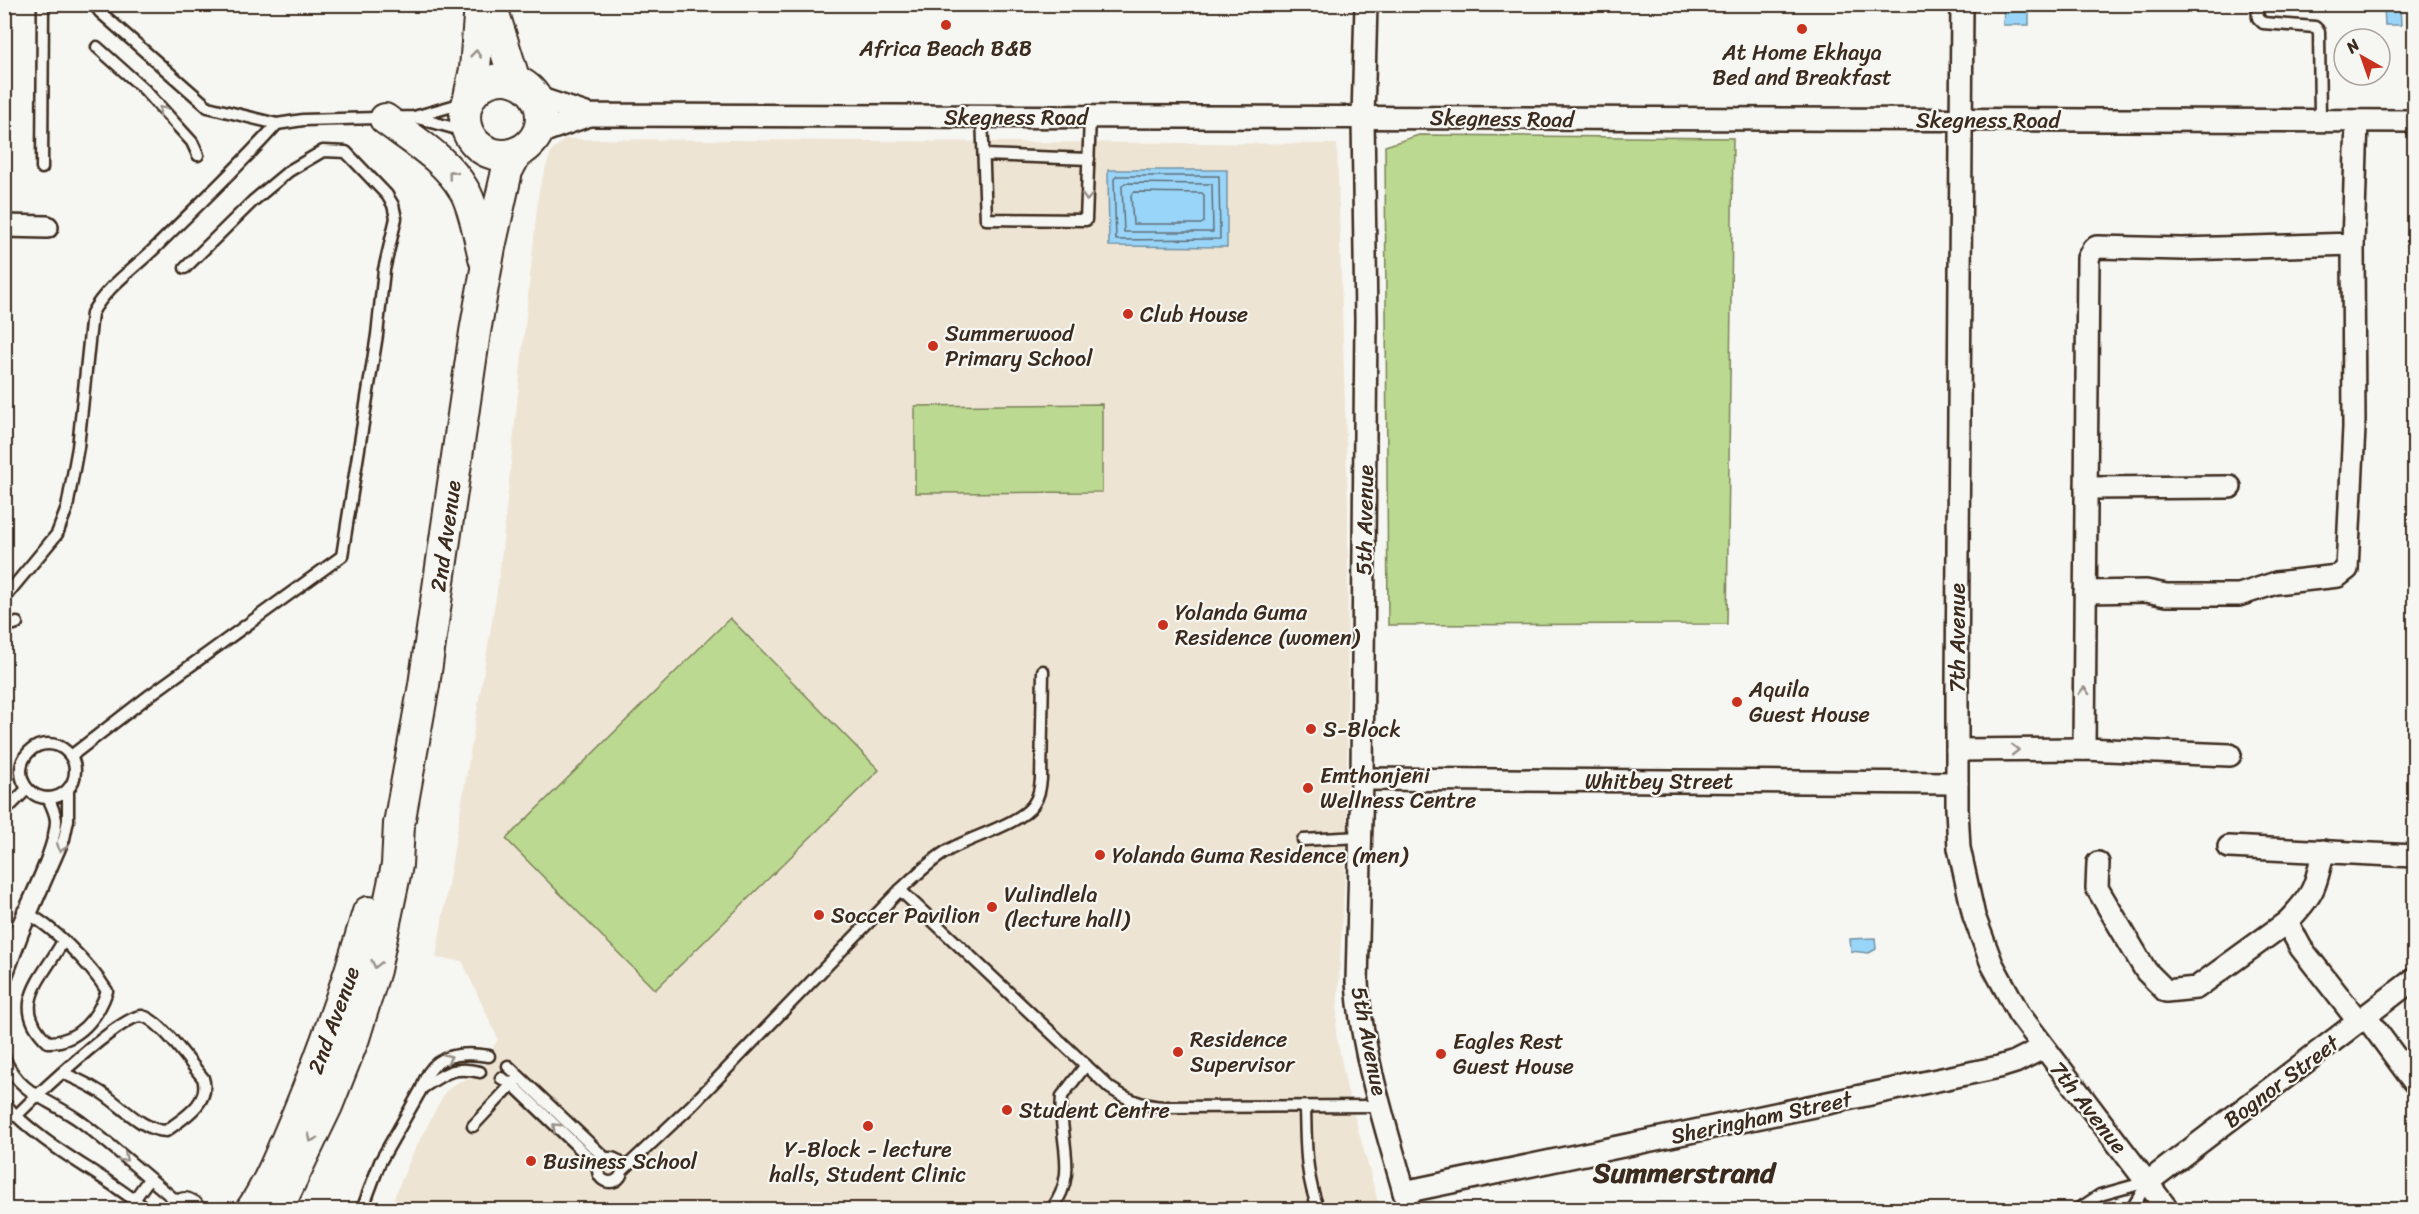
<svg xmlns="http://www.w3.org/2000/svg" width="2419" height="1214" viewBox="0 0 2419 1214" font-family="Sriracha,sans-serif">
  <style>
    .built { fill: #eee4d4 }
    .green { fill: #bbd991; stroke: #7b8258; stroke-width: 1.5 }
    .water { fill: #99d5f9; stroke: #7391a1; stroke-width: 1.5 }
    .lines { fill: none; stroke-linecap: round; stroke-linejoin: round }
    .shore { stroke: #616e76; stroke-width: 1.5 }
    .lane-casing { stroke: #3b2a1e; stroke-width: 15 }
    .street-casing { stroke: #3b2a1e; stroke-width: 26 }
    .secondary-casing { stroke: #3b2a1e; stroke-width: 34 }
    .lane { stroke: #f6f6f2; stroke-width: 10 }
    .street { stroke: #f6f6f2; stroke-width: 21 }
    .secondary { stroke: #f6f6f2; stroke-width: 30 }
    .oneway { stroke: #989088 }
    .poi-dot { fill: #c8321e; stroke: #f6f6f2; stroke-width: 2 }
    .labels { text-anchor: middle; stroke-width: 4.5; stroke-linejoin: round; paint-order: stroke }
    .poi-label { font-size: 22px; fill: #3b2a1e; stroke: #f6f6f2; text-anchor: start }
    .street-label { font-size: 22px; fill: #3b2a1e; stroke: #f6f6f2 }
    .district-label { font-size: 28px; font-weight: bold; fill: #3b2a1e; stroke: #f6f6f2 }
  </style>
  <rect width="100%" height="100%" fill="#f6f6f2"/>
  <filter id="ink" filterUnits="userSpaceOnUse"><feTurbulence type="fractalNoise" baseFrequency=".0167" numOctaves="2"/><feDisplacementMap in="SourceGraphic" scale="12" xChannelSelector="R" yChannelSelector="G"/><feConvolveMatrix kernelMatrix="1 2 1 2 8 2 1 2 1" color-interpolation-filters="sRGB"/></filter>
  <g filter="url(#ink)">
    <polygon class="built" points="564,139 1337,144 1348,505 1347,837 1336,1033 1347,1089 1380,1209 389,1210 413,1153 445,1092 458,1082 478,1076 498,1039 462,961 436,958 499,579 539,189 551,152"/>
    <g class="green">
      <polygon points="1419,135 1733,138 1727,624 1388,625 1385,146"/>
      <polygon points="1102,404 1102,492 915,493 915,406"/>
      <polygon points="730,618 879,770 655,990 506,839"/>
    </g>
    <g class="water">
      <polygon points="2384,5 2400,5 2401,25 2385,25"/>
      <polygon points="2004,10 2029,10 2029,25 2003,25"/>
      <polygon points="1108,170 1227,170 1227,247 1109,246"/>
      <polygon points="1875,938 1876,949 1869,953 1851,951 1850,939"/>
    </g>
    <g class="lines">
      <g class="shore">
        <polygon points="1117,176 1219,176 1220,239 1116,240 1114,179"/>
        <polygon points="1125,183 1212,184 1213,232 1124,232 1122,186"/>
        <polygon points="1134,192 1202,193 1204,195 1204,222 1201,224 1133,224 1131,195"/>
      </g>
      <g class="lane-casing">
        <g id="lane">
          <polyline points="94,4 100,12 208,107 277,124 303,120 414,117 467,102"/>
          <polyline points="2257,4 2258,18 2263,23 2315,27 2319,31 2320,121"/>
          <polyline points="97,47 144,89 192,142 198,155"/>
          <polyline points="414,117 468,132"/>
          <polyline points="982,117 986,219 1086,220 1090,117"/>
          <polyline points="984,155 1089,159"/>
          <polyline points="42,168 43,4"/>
          <path d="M4,598L57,534L67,508L78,447L92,313C107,286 135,268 157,246C197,206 239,167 277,124"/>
          <polyline points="4,627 17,623"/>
          <path d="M1043,671L1041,779C1040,788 1039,797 1033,805C1020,824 968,838 947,851C929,862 915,876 900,890L1110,1088C1128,1100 1143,1106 1165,1107L1382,1106"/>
          <circle cx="48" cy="771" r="27"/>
          <polyline points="71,756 150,695 342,556 377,335 384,270 396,218 393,205 387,195 346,152 323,151 289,171 253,201 185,268"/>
          <polyline points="4,812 27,789"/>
          <polyline points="1303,840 1360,837"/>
          <path d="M23,911C52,925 90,964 107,991C98,1017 78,1043 48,1042C8,1005 43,978 63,941"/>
          <path d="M4,955C17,922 56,852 56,820C55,812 52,806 48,798"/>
          <polyline points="4,984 23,933 64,839 68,820 68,790"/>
          <path d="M4,1057C18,1094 51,1100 80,1121C116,1148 149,1179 184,1207"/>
          <polyline points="508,1066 606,1159"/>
          <polyline points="501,1078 512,1084 599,1167"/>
          <path d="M422,1088C444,1074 453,1065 480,1072"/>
          <path d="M4,1103C45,1149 100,1171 147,1210"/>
          <path d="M1305,1108C1306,1142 1305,1177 1319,1210"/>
          <path d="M16,1116C33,1099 123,1013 142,1016C161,1020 190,1063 203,1078C211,1103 183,1118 166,1131C140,1130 119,1102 97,1090C86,1083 74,1078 63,1073"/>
          <polyline points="473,1126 516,1080"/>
          <circle cx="610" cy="1170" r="12"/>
          <polyline points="622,1171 691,1106 900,890"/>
          <polyline points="134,1200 149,1179"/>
          <path d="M362,1210L380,1162L422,1088C431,1054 459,1051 489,1056"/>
          <path d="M1051,1210C1081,1171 1057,1139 1062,1096L1086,1065"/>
          <polyline points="2077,1210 2100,1195 2147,1182"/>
          <polyline points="2131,1210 2148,1182"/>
        </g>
      </g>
      <g class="street-casing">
        <g id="street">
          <path d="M1366,4L1363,119L1366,319L1362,779L1357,982C1362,1059 1389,1135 1409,1210"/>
          <polyline points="1962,4 1957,687 1957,809 1959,848 1974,916 1992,964 2019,1014 2168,1210"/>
          <polyline points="535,97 589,115 2414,121"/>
          <polyline points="536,134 589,115"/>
          <polyline points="4,226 47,227"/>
          <polyline points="2086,488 2230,487"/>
          <polyline points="2085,592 2146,591 2166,595 2239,595 2276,583 2338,576 2347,569 2354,428 2353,244"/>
          <polyline points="2084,749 2088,258 2093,249 2097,247 2182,249 2353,244 2357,121"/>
          <polyline points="1957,750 2084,749 2230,755"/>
          <polyline points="1362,779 1957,783"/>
          <polyline points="2229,847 2414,856"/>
          <polyline points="2098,863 2097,888 2146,971 2166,991 2196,988 2287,922 2301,948 2359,1022"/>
          <path d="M2287,922C2313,895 2316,888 2323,851"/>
          <polyline points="2366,1017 2414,1082"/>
          <polyline points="2148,1182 2414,979"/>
          <polyline points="1404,1192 1999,1067 2015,1062 2043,1048"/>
        </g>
      </g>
      <g class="secondary-casing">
        <g id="secondary">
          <polyline points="491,4 515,81"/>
          <circle cx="503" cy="117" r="38"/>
          <polyline points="468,102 475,69 480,4"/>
          <path d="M385,119C413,140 446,159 464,190C475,208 479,240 485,261"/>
          <polyline points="185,1208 189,1210"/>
          <path d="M251,1210C271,1181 283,1147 297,1115C325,1048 348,981 368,912"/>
          <polyline points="277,1210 327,1106 354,1038 375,970 397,865 399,824 424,685 475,332 490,247 507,171 517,152"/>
        </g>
      </g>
      <use href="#lane" class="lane"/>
      <use href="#street" class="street"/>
      <use href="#secondary" class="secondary"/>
    </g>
    <defs><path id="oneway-chevron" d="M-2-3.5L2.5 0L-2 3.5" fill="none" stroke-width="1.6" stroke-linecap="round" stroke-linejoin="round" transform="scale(1.5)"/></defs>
    <g class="oneway">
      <use href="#oneway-chevron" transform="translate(476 54) rotate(-84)"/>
      <use href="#oneway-chevron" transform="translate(162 110) rotate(-131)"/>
      <use href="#oneway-chevron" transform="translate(452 174) rotate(-129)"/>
      <use href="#oneway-chevron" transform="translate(1087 197) rotate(93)"/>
      <use href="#oneway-chevron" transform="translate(2084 691) rotate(-89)"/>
      <use href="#oneway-chevron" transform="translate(2015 750)"/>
      <use href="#oneway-chevron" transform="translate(61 848) rotate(110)"/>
      <use href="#oneway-chevron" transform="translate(376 964) rotate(103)"/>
      <use href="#oneway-chevron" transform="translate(448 1058) rotate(-23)"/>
      <use href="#oneway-chevron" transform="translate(556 1127) rotate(-136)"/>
      <use href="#oneway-chevron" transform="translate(312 1138) rotate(116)"/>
      <use href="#oneway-chevron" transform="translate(124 1158) rotate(40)"/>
    </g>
  </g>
  <g class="poi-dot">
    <circle cx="946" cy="25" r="6"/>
    <circle cx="1802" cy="29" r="6"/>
    <circle cx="1128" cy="314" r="6"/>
    <circle cx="933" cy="346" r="6"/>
    <circle cx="1163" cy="625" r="6"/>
    <circle cx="1737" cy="702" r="6"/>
    <circle cx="1311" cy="729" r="6"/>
    <circle cx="1308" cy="788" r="6"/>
    <circle cx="1100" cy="855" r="6"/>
    <circle cx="992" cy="907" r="6"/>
    <circle cx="819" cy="915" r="6"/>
    <circle cx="1178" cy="1052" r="6"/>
    <circle cx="1441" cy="1054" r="6"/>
    <circle cx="1007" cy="1110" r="6"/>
    <circle cx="868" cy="1126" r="6"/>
    <circle cx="531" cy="1161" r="6"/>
  </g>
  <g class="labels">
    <g class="poi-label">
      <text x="946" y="56" text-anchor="middle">Africa Beach B&amp;B</text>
      <text x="1802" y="60" text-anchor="middle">At Home Ekhaya<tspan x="1802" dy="25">Bed and Breakfast</tspan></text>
      <text x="1140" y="322">Club House</text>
      <text x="945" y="341">Summerwood<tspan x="945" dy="25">Primary School</tspan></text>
      <text x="1175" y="620">Yolanda Guma<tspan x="1175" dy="25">Residence (women)</tspan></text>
      <text x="1749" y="697">Aquila<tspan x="1749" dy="25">Guest House</tspan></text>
      <text x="1323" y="737">S-Block</text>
      <text x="1320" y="783">Emthonjeni<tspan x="1320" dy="25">Wellness Centre</tspan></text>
      <text x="1112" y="863">Yolanda Guma Residence (men)</text>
      <text x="1004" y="902">Vulindlela<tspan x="1004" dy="25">(lecture hall)</tspan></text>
      <text x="831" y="923">Soccer Pavilion</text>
      <text x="1190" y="1047">Residence<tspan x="1190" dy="25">Supervisor</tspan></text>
      <text x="1453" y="1049">Eagles Rest<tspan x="1453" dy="25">Guest House</tspan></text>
      <text x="1019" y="1118">Student Centre</text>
      <text x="868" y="1157" text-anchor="middle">Y-Block - lecture<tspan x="868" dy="25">halls, Student Clinic</tspan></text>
      <text x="543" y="1169">Business School</text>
    </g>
    <g class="street-label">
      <text x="1016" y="125">Skegness Road</text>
      <text transform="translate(1502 118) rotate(1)" y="8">Skegness Road</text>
      <text x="1988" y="128">Skegness Road</text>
      <text transform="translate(1364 520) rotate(-89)" y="8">5th Avenue</text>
      <text transform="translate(445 536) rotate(-82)" y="8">2nd Avenue</text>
      <text transform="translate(1957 638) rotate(-90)" y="8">7th Avenue</text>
      <text x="1659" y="789">Whitbey Street</text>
      <text transform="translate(333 1020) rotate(-70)" y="8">2nd Avenue</text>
      <text transform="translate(1370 1041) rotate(79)" y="8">5th Avenue</text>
      <text transform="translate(2281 1081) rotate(-37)" y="8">Bognor Street</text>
      <text transform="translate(2089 1107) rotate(52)" y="8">7th Avenue</text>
      <text transform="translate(1761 1117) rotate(-12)" y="8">Sheringham Street</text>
    </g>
    <g class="district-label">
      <text x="1684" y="1182">Summerstrand</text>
    </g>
  </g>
  <rect width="2419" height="1214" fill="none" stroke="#f6f6f2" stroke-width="24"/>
  <rect x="12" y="12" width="2395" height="1190" fill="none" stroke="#3b2a1e" stroke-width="2" filter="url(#ink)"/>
  <g transform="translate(2362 57) rotate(320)"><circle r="28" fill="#f6f6f2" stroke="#aba49d" stroke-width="1.5"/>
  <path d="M0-4.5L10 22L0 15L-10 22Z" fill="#c8321e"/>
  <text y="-9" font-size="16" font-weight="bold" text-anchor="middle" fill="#3b2a1e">N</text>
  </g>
</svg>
